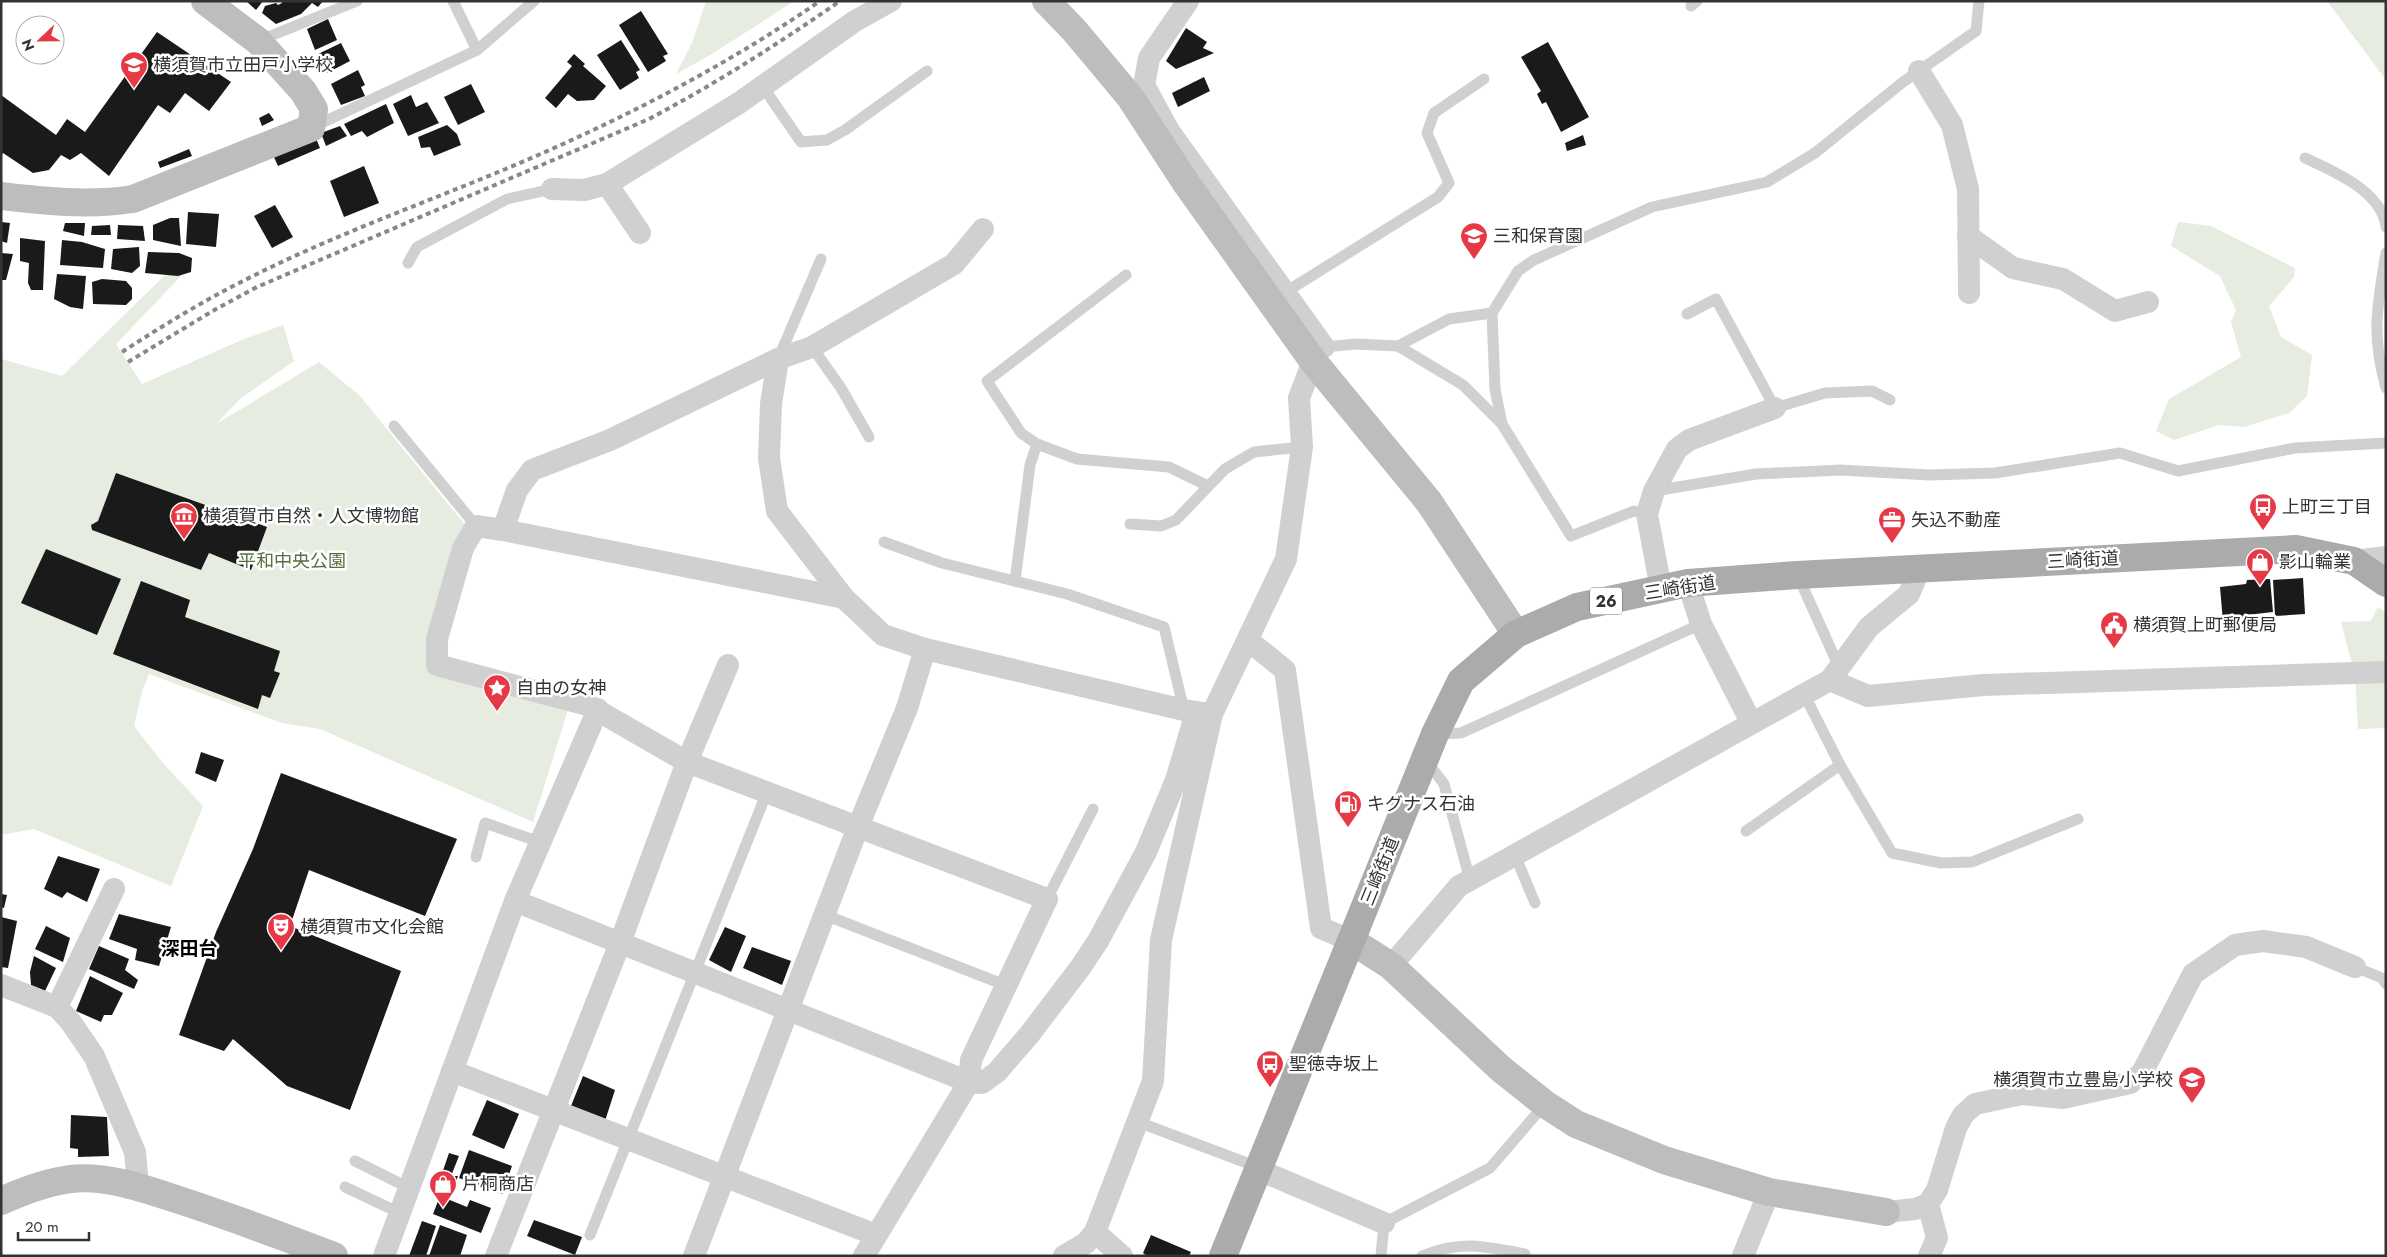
<svg xmlns="http://www.w3.org/2000/svg" width="2387" height="1257" viewBox="0 0 2387 1257" font-family="Jost,'Noto Sans JP',sans-serif">
  <style>
    .green { fill: #e6ecdf }
    .building { fill: #1a1a1a }
    .lines { fill: none; stroke-linecap: round; stroke-linejoin: round }
    .lane { stroke: #d0d0d0; stroke-width: 11 }
    .street { stroke: #d0d0d0; stroke-width: 22 }
    .secondary { stroke: #bdbdbd; stroke-width: 28 }
    .primary { stroke: #ababab; stroke-width: 28 }
    .rail { stroke: #888; stroke-width: 4; stroke-dasharray: 5 4; stroke-linecap: butt }
    .labels { text-anchor: middle; stroke-width: 5; stroke-linejoin: round; paint-order: stroke }
    .shield { fill: #fff; stroke: #707070; stroke-width: 1 }
    .shield-label { font-size: 16px; font-weight: bold; fill: #333 }
    .poi-label { font-size: 18px; fill: #333; stroke: #fff; text-anchor: start }
    .street-label { font-size: 18px; fill: #333; stroke: #fff }
    .park-label { font-size: 18px; fill: #56703f; stroke: #fff }
    .neighbourhood-label { font-size: 19px; font-weight: bold; fill: #000; stroke: #fff }
  </style>
  <rect width="100%" height="100%" fill="#fff"/>
  <g class="green">
    <polygon points="706,1 794,1 712,54 676,74 692,43"/>
    <polygon points="2327,1 2386,1 2386,80"/>
    <polygon points="2178,222 2211,226 2295,268 2294,277 2269,306 2281,337 2312,355 2307,396 2289,413 2244,427 2219,425 2174,440 2156,431 2169,399 2241,357 2231,322 2236,310 2220,276 2171,246"/>
    <polygon points="185,272 116,344 142,384 244,339 283,325 294,361 240,399 216,424 319,362 360,396 471,532 437,665 572,697 533,822 320,729 282,723 149,674 142,692 134,726 162,762 203,806 171,886 34,829 1,835 1,359 62,376 165,275"/>
    <polygon points="2378,607 2386,613 2386,728 2358,729 2355,675 2341,622 2371,621"/>
  </g>
  <g class="building">
    <polygon points="246,1 263,1 256,10"/>
    <polygon points="282,1 323,1 318,7 312,3 301,14 276,24 262,13 265,6 276,3 278,5 282,3"/>
    <polygon points="641,11 668,54 663,56 666,61 648,72 619,25"/>
    <polygon points="328,19 337,40 315,50 307,29"/>
    <polygon points="1186,28 1207,42 1203,48 1214,53 1176,69 1166,61"/>
    <polygon points="157,32 231,82 209,111 185,93 170,113 158,105 109,176 81,153 70,160 61,155 49,170 33,173 3,153 1,155 1,95 56,135 67,119 85,132"/>
    <polygon points="621,40 640,70 636,72 639,78 620,90 597,55"/>
    <polygon points="1548,42 1589,117 1561,132 1546,102 1542,104 1537,94 1541,91 1521,57"/>
    <polygon points="341,43 350,61 327,73 318,54"/>
    <polygon points="574,54 585,64 583,66 606,86 594,100 577,101 568,94 556,108 545,98 572,66 567,62"/>
    <polygon points="358,70 365,85 361,87 365,96 341,105 331,84"/>
    <polygon points="1204,77 1210,91 1178,107 1172,93"/>
    <polygon points="471,84 485,112 458,125 444,97"/>
    <polygon points="411,95 416,107 427,102 439,123 408,136 393,104"/>
    <polygon points="386,104 394,123 367,137 362,131 351,136 344,124"/>
    <polygon points="269,113 274,120 262,126 259,118"/>
    <polygon points="447,125 457,134 461,145 434,156 430,147 421,148 418,137"/>
    <polygon points="340,126 347,136 326,146 321,133"/>
    <polygon points="1583,135 1586,145 1567,151 1565,143"/>
    <polygon points="315,136 320,148 278,166 273,155"/>
    <polygon points="189,149 192,156 160,168 158,162"/>
    <polygon points="364,166 379,203 344,217 330,181"/>
    <polygon points="275,205 293,237 272,248 254,216"/>
    <polygon points="188,212 219,214 216,247 186,244"/>
    <polygon points="170,218 179,218 181,246 153,240 153,225"/>
    <polygon points="1,222 10,223 7,243 1,241"/>
    <polygon points="65,223 85,223 84,236 63,231"/>
    <polygon points="110,225 111,235 91,235 92,226"/>
    <polygon points="118,225 143,226 145,241 117,239"/>
    <polygon points="20,238 45,241 43,290 31,290 28,283 29,263 20,261"/>
    <polygon points="62,240 82,242 105,249 103,268 60,265"/>
    <polygon points="139,247 140,266 132,273 111,269 113,249"/>
    <polygon points="148,252 179,253 192,258 191,272 178,276 145,273"/>
    <polygon points="1,253 13,254 6,280 1,280"/>
    <polygon points="57,274 86,276 83,309 70,307 54,299"/>
    <polygon points="102,279 126,281 132,288 132,299 126,305 93,304 92,282"/>
    <polygon points="116,473 267,527 251,570 209,553 201,570 92,530 91,525 98,521"/>
    <polygon points="46,549 121,579 97,635 21,603"/>
    <polygon points="2303,578 2305,614 2275,616 2273,580"/>
    <polygon points="2270,579 2273,612 2247,615 2247,620 2223,622 2220,587 2246,584 2247,580"/>
    <polygon points="141,581 190,600 185,617 280,651 274,671 280,673 270,698 262,695 258,709 113,654"/>
    <polygon points="201,752 224,760 216,782 195,773"/>
    <polygon points="281,773 457,839 425,916 309,870 290,926 401,971 350,1110 287,1086 233,1039 224,1051 179,1035 216,932 253,849"/>
    <polygon points="58,856 100,869 87,902 67,892 62,898 44,889"/>
    <polygon points="1,894 7,895 4,908 1,907"/>
    <polygon points="119,914 171,927 159,966 135,960 137,949 109,939"/>
    <polygon points="1,917 17,921 8,968 1,967"/>
    <polygon points="46,926 70,938 63,962 35,949"/>
    <polygon points="725,927 746,936 731,972 709,960"/>
    <polygon points="99,946 129,959 125,970 138,980 134,989 89,969"/>
    <polygon points="752,947 791,961 782,985 743,968"/>
    <polygon points="34,956 56,968 45,991 31,985 30,972"/>
    <polygon points="90,976 123,993 112,1015 104,1015 101,1022 76,1011"/>
    <polygon points="583,1076 615,1090 605,1121 571,1106"/>
    <polygon points="487,1100 519,1114 504,1149 472,1135"/>
    <polygon points="71,1115 107,1117 109,1156 78,1157 78,1149 70,1148"/>
    <polygon points="469,1150 512,1166 502,1194 459,1178"/>
    <polygon points="449,1153 459,1156 451,1176 458,1176 451,1193 437,1188"/>
    <polygon points="440,1196 467,1207 470,1200 491,1208 481,1233 433,1214"/>
    <polygon points="534,1220 582,1237 575,1255 527,1236"/>
    <polygon points="422,1221 436,1226 426,1256 409,1256"/>
    <polygon points="440,1225 467,1235 460,1256 429,1256"/>
    <polygon points="1151,1235 1191,1252 1189,1256 1147,1256 1143,1253"/>
  </g>
  <g class="lines">
    <g class="lane">
      <polyline points="453,1 477,50"/>
      <polyline points="1691,6 1697,1"/>
      <polyline points="258,41 357,1"/>
      <polyline points="763,87 801,142 827,140 845,130 927,71"/>
      <polyline points="313,127 477,50 534,1"/>
      <path d="M2305,158C2333,171 2382,191 2386,227"/>
      <path d="M2386,253C2377,306 2371,335 2386,388"/>
      <polyline points="408,263 417,247 507,199 552,189"/>
      <polyline points="1126,275 987,381 1021,433 1037,444 1077,459 1169,467 1208,486"/>
      <polyline points="1284,293 1438,197 1449,183 1427,133 1434,113 1484,79"/>
      <polyline points="1492,313 1495,389 1502,424 1571,536 1634,511 1647,514"/>
      <polyline points="1687,314 1716,299 1775,408 1825,393 1872,391 1890,400"/>
      <polyline points="1398,346 1463,385 1502,424"/>
      <polyline points="812,347 841,388 869,437"/>
      <polyline points="1322,350 1324,347 1356,344 1398,346 1449,319 1492,313 1518,271 1534,260 1652,207 1767,182 1815,153 1903,82 1976,31 1979,1"/>
      <polyline points="779,357 821,259"/>
      <polyline points="394,426 476,526"/>
      <polyline points="1654,491 1756,474 1841,470 1929,475 1995,473 2120,453 2178,471 2295,448 2386,443"/>
      <polyline points="1130,524 1161,526 1176,520 1225,469 1254,452 1302,447"/>
      <polyline points="884,542 942,563 1067,594 1164,627 1184,710"/>
      <polyline points="1798,576 1839,667"/>
      <polyline points="1015,581 1030,465 1037,444"/>
      <polyline points="1804,694 1840,765 1892,853 1941,863 1972,862 2078,819"/>
      <polyline points="1436,734 1461,733 1701,624"/>
      <polyline points="1425,759 1444,784 1470,880"/>
      <polyline points="1746,831 1840,765"/>
      <polyline points="1515,855 1535,903"/>
      <polyline points="476,857 485,823 540,842"/>
      <polyline points="1047,899 1093,809"/>
      <polyline points="825,915 1005,985"/>
      <polyline points="2355,967 2382,978 2386,984"/>
      <polyline points="1138,1122 1247,1163 1259,1170"/>
      <polyline points="355,1161 409,1188"/>
      <polyline points="345,1187 400,1213"/>
      <polyline points="590,1235 767,792"/>
      <polyline points="1381,1256 1384,1223 1490,1168 1545,1104"/>
      <path d="M1422,1256C1460,1240 1485,1246 1525,1254"/>
    </g>
    <g class="street">
      <polyline points="1188,1 1149,58 1144,85 1169,131 1324,347"/>
      <polyline points="1919,71 1952,125 1968,189 1969,293"/>
      <polyline points="607,184 640,233"/>
      <polyline points="552,189 584,190 607,184 739,103 855,21 891,1"/>
      <polyline points="1968,236 2013,268 2063,279 2115,311 2148,302"/>
      <polyline points="778,359 771,404 769,458 777,511 844,598 883,635 925,649 1184,710 1210,714"/>
      <polyline points="503,530 517,490 532,470 610,440 778,359 812,347 954,264 983,229"/>
      <polyline points="2354,561 2386,557"/>
      <polyline points="1688,583 1701,624 1751,722"/>
      <polyline points="1661,589 1647,514 1654,491 1666,469 1677,449 1689,440 1775,408"/>
      <polyline points="844,598 503,530 476,526 463,548 437,639 437,665 588,705 687,762 1047,899 971,1060 969,1082 864,1256"/>
      <polyline points="1249,641 1285,670 1321,928 1352,941"/>
      <polyline points="1830,680 1868,696 1983,685 2386,672"/>
      <polyline points="515,901 969,1082 982,1083 997,1072 1029,1035 1080,968 1098,941 1146,852 1176,780 1196,713"/>
      <polyline points="1391,966 1459,886 1830,680 1869,627 1909,594 1920,568"/>
      <polyline points="1,985 57,1007 70,1021 94,1056 135,1152 138,1187"/>
      <polyline points="57,1007 114,889"/>
      <polyline points="452,1071 876,1235"/>
      <polyline points="1259,1170 1384,1223"/>
      <polyline points="1928,1204 1937,1238 1929,1256"/>
      <polyline points="1886,1212 1915,1209 1928,1204 1937,1190 1956,1128 1963,1115 1975,1104 2022,1094 2063,1098 2130,1083 2142,1073 2193,974 2235,945 2263,941 2306,947 2355,967"/>
      <polyline points="1095,1232 1122,1256"/>
      <polyline points="384,1256 515,901 598,709"/>
      <polyline points="496,1256 620,943 687,762 728,665"/>
      <polyline points="694,1256 858,827 907,708 925,649"/>
      <polyline points="1064,1256 1086,1243 1095,1232 1153,1081 1161,940 1212,714 1286,559 1302,447 1299,398 1313,361"/>
      <polyline points="1743,1256 1769,1192"/>
    </g>
    <g class="secondary">
      <polyline points="1046,1 1074,30 1130,97 1186,183 1313,361 1429,502 1516,634"/>
      <path d="M1,196C45,201 88,206 133,199L311,128L314,109L303,91L258,41L205,1"/>
      <polyline points="1352,941 1391,966 1501,1069 1545,1104 1576,1124 1664,1160 1769,1192 1886,1212"/>
      <path d="M1,1201C23,1191 47,1182 71,1179C107,1175 145,1189 179,1200C231,1217 282,1236 334,1256"/>
    </g>
    <polyline class="primary" points="1223,1256 1435,734 1461,681 1516,634 1577,607 1688,583 1797,575 2296,549 2354,561 2386,583"/>
    <g class="rail">
      <path d="M122,352C164,325 206,299 251,277C334,235 422,204 508,168C617,122 723,68 820,1"/>
      <path d="M128,362L216,309L257,287L649,119C715,84 778,44 840,1"/>
    </g>
  </g>
  <defs>
    <g id="school-pin" transform="scale(1.4375)"><path d="M0 17L-7.5 6A9.5 9.5 0 1 1 7.5 6Z" fill="#e63946" stroke="#fff"/><path d="M0-5L7-2L0 1L-7-2ZM-4 1L0 2.5L4 1V4Q0 6-4 4Z" fill="#fff"/></g>
    <g id="bus-pin" transform="scale(1.4375)"><path d="M0 17L-7.5 6A9.5 9.5 0 1 1 7.5 6Z" fill="#e63946" stroke="#fff"/><path d="M-5-6H5V4H4V6H2V4H-2V6H-4V4H-5ZM-3.5-4V0h7V-4ZM-3.5 1.2v1.5H-2V1.2ZM2 1.2v1.5H3.5V1.2Z" fill="#fff"/></g>
    <g id="museum-pin" transform="scale(1.4375)"><path d="M0 17L-7.5 6A9.5 9.5 0 1 1 7.5 6Z" fill="#e63946" stroke="#fff"/><path d="M0-6L6-3V-2H-6V-3ZM-5-1h2V3h-2ZM-1-1h2V3h-2ZM3-1h2V3H3ZM-6 4H6V6H-6Z" fill="#fff"/></g>
    <g id="office-pin" transform="scale(1.4375)"><path d="M0 17L-7.5 6A9.5 9.5 0 1 1 7.5 6Z" fill="#e63946" stroke="#fff"/><path d="M-6-3h4V-5.5h4V-3h4V5H-6ZM-1-4.5V-3h2v-1.5ZM-6 0V1H6V0Z" fill="#fff"/></g>
    <g id="shop-pin" transform="scale(1.4375)"><path d="M0 17L-7.5 6A9.5 9.5 0 1 1 7.5 6Z" fill="#e63946" stroke="#fff"/><path d="M-5-2.5h2.3a2.7 3.5 0 0 1 5.4 0H5L5.5 6h-11ZM-1.5-2.5h3a1.5 2.3 0 0 0-3 0Z" fill="#fff"/></g>
    <g id="civic-pin" transform="scale(1.4375)"><path d="M0 17L-7.5 6A9.5 9.5 0 1 1 7.5 6Z" fill="#e63946" stroke="#fff"/><path d="M-.6-6.5H3V-4.5H.6V-3L4-1V1h2V6H-6V1h2V-1L-.6-3ZM-1.2 2.5V6h2.4V2.5Z" fill="#fff"/></g>
    <g id="sight-pin" transform="scale(1.4375)"><path d="M0 17L-7.5 6A9.5 9.5 0 1 1 7.5 6Z" fill="#e63946" stroke="#fff"/><path d="M0-6L1.8-2.2L6-1.7L2.9 1.2L3.7 5.4L0 3.3L-3.7 5.4L-2.9 1.2L-6-1.7L-1.8-2.2Z" fill="#fff"/></g>
    <g id="fuel-pin" transform="scale(1.4375)"><path d="M0 17L-7.5 6A9.5 9.5 0 1 1 7.5 6Z" fill="#e63946" stroke="#fff"/><path d="M-5.5-6h7V0h2V4h1.3V-2.5L3-4.5l.8-.8L6-3V5H2.5V1h-1V6h-7ZM-4.2-4.7v3.2H.2V-4.7Z" fill="#fff"/></g>
    <g id="theatre-pin" transform="scale(1.4375)"><path d="M0 17L-7.5 6A9.5 9.5 0 1 1 7.5 6Z" fill="#e63946" stroke="#fff"/><path d="M-5-5.5Q0-4 5-5.5V0Q5 5 0 6Q-5 5-5 0ZM-3.3-2.5H-1v1.5H-3.3ZM1-2.5H3.3v1.5H1ZM-2.8 1Q0 5.5 2.8 1Z" fill="#fff"/></g>
  </defs>
  <g fill-rule="evenodd">
    <use href="#school-pin" x="134" y="65"/>
    <use href="#school-pin" x="1474" y="236"/>
    <use href="#bus-pin" x="2263" y="507"/>
    <use href="#museum-pin" x="184" y="516"/>
    <use href="#office-pin" x="1892" y="520"/>
    <use href="#shop-pin" x="2260" y="562"/>
    <use href="#civic-pin" x="2114" y="625"/>
    <use href="#sight-pin" x="497" y="688"/>
    <use href="#fuel-pin" x="1348" y="804"/>
    <use href="#theatre-pin" x="281" y="927"/>
    <use href="#bus-pin" x="1270" y="1064"/>
    <use href="#school-pin" x="2192" y="1080"/>
    <use href="#shop-pin" x="443" y="1184"/>
  </g>
  <g class="labels">
    <rect class="shield" x="1590" y="587.5" width="32" height="27" rx="4"/>
    <g class="shield-label">
      <text x="1606" y="607">26</text>
    </g>
    <g class="poi-label">
      <text x="153" y="71">横須賀市立田戸小学校</text>
      <text x="1493" y="242">三和保育園</text>
      <text x="2282" y="513">上町三丁目</text>
      <text x="203" y="522">横須賀市自然・人文博物館</text>
      <text x="1911" y="526">矢込不動産</text>
      <text x="2279" y="568">影山輪業</text>
      <text x="2133" y="631">横須賀上町郵便局</text>
      <text x="516" y="694">自由の女神</text>
      <text x="1367" y="810">キグナス石油</text>
      <text x="300" y="933">横須賀市文化会館</text>
      <text x="1289" y="1070">聖徳寺坂上</text>
      <text x="2173" y="1086" text-anchor="end">横須賀市立豊島小学校</text>
      <text x="462" y="1190">片桐商店</text>
    </g>
    <g class="street-label">
      <text transform="translate(2083 560) rotate(-3)" y="6">三崎街道</text>
      <text transform="translate(1680 588) rotate(-9)" y="6">三崎街道</text>
      <text transform="translate(1380 871) rotate(-68)" y="6">三崎街道</text>
    </g>
    <g class="park-label">
      <text x="292" y="567">平和中央公園</text>
    </g>
    <g class="neighbourhood-label">
      <text x="189" y="955">深田台</text>
    </g>
  </g>
  <rect width="2387" height="1257" fill="none" stroke="#333333" stroke-width="5"/>
  <g transform="translate(40 40) rotate(248)"><circle r="24" fill="#ffffff" stroke="#adadad"/>
  <path d="M0-4L9 19L0 12L-9 19Z" fill="#e63946"/>
  <text y="-8" font-size="14" font-weight="bold" text-anchor="middle" fill="#333333">N</text>
  </g>
  <path d="M18 1232v8h71v-8" fill="none" stroke="#333333" stroke-width="2.5"/>
  <text x="25" y="1232" font-size="15" fill="#333333" stroke="#ffffff" stroke-width="4" paint-order="stroke">20 m</text>
</svg>
